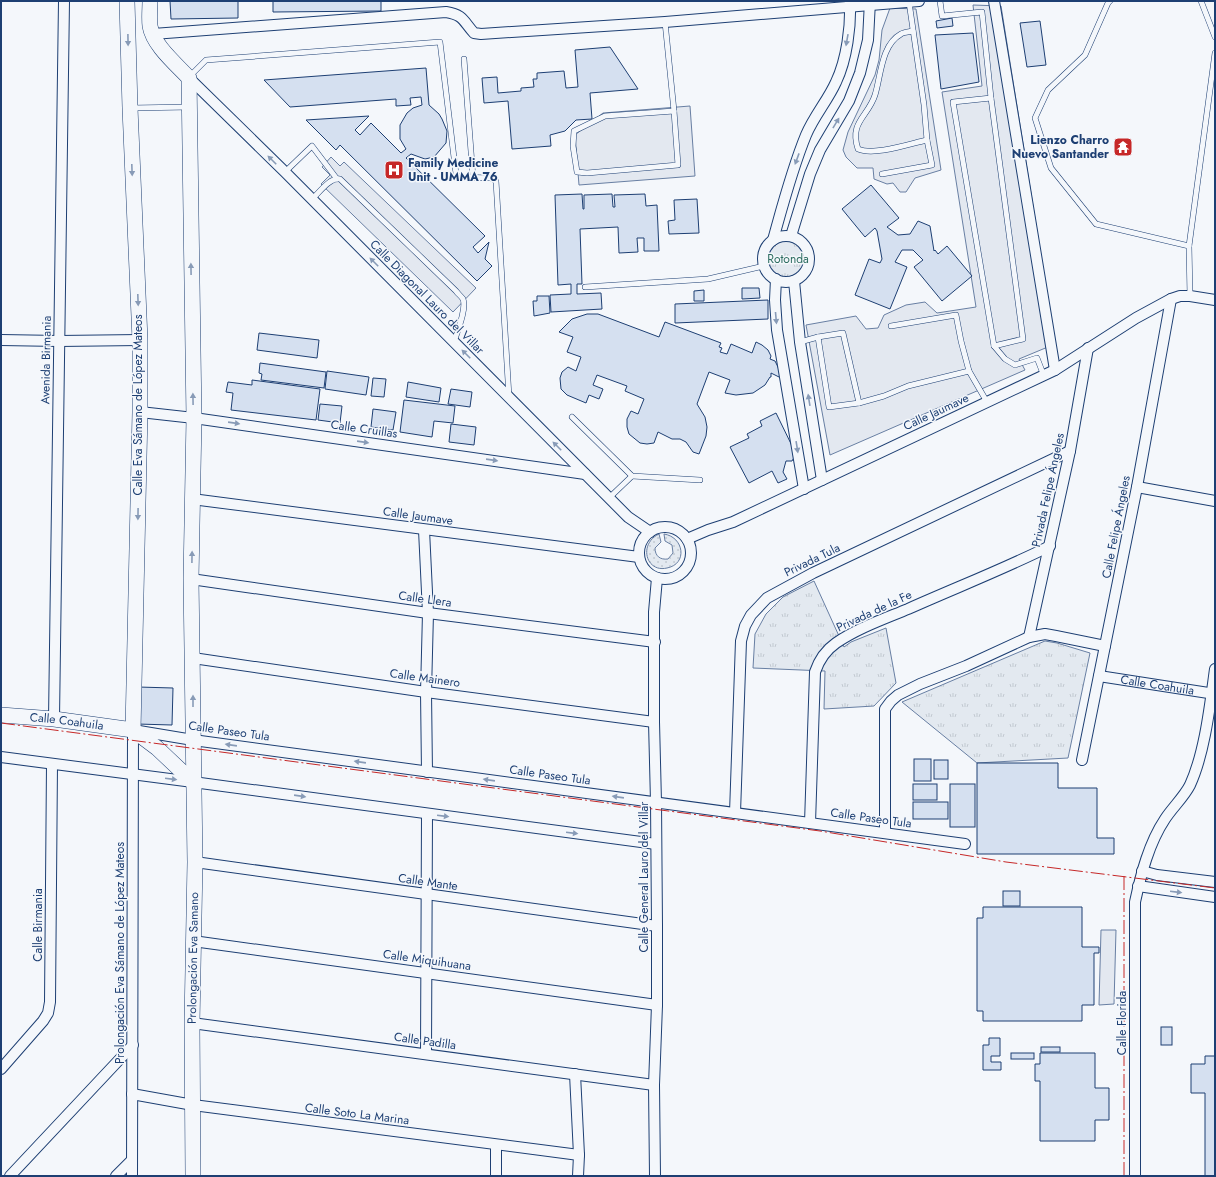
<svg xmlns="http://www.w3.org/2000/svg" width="1216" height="1177" viewBox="0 0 1216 1177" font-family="Jost,sans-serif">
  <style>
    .grass { fill: url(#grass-dots); stroke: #687fa3 }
    .park { fill: url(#park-tufts); stroke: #687fa3 }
    .parking { fill: #e3e8f0; stroke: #687fa3 }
    .building { fill: #d5e0f0; stroke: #1d3f73 }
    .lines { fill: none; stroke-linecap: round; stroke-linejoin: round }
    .lane-casing { stroke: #1d3f73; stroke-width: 6 }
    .street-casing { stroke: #1d3f73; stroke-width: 12 }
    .secondary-casing { stroke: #1d3f73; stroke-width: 16 }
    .lane { stroke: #f4f7fb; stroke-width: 5 }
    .street { stroke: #f4f7fb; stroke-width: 10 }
    .secondary { stroke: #f4f7fb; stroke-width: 15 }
    .power { stroke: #c62828; stroke-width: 1; stroke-dasharray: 14 3 2 3; stroke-linecap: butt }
    .oneway { fill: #889bb7 }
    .labels { text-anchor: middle; stroke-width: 3; stroke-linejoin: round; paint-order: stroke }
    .poi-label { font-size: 12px; font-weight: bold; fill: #1d3f73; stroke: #f4f7fb; text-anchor: end }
    .park-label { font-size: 12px; fill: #2c6c60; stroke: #f4f7fb }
    .street-label { font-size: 12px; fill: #1d3f73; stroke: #f4f7fb }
  </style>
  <defs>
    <pattern id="grass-dots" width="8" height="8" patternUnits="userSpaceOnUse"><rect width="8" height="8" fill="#e3e9f0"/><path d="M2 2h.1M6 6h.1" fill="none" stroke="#c2c9d1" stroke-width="1.8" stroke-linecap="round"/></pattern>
    <pattern id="park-tufts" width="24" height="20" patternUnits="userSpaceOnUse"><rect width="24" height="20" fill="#e3e9f0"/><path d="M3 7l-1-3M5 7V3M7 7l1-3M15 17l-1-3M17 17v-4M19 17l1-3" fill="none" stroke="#c2c9d1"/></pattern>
  </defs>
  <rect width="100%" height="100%" fill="#f4f7fb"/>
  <path class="grass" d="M659,534L661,542L655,548C655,556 660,560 668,559L673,553L672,545L665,541L664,534C684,537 688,564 667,568C646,573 638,544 659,534Z"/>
  <g class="park">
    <circle cx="788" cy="259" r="20"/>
    <polygon points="814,581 844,647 851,642 886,628 896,683 874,706 824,709 825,671 753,668 755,634 766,614 783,597"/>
    <polygon points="1045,641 1057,643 1090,653 1068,758 977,763 902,702"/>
  </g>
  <g class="parking">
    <polygon points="973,5 1001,6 1055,344 1019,359 1025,370 830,455 806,325 856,316 866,329 878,328 884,315 906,305 925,302 937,313 976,307 942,92 982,86"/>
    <polygon points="890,8 916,9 941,170 915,178 906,192 900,192 893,183 887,184 874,179 873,168 857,168 846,157 843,150 848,132 875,75 879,60 882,30"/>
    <polygon points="690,106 695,176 579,185 575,135 603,113"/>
    <polygon points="331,157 340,166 344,162 476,288 453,312 321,184 330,175 322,167"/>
    <polygon points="1101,930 1116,930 1114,1004 1099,1005"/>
  </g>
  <g class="building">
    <polygon points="170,1 238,1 238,18 171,19"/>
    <polygon points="273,1 381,1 381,11 273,12"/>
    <polygon points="952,18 953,26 937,28 936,21"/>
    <polygon points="1040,21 1046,65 1027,67 1020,23"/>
    <polygon points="973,33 979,82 941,89 935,35"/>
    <polygon points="610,47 638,89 590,93 592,119 576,120 565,131 550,135 551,146 512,149 508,101 484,103 482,78 497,77 498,93 521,91 521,88 534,87 533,79 537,79 537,73 564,71 566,88 578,87 575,50"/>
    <polygon points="426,68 429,105 439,114 442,119 447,131 446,143 434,157 425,159 411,154 406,158 485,236 473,247 478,253 489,242 485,259 492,266 477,281 340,145 336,150 306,120 369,116 355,130 360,135 371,123 401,153 406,149 400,139 400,125 407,113 413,108 422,105 421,97 410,98 411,105 396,106 396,99 290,107 264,80"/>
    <polygon points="871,185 899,218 887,227 898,235 910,234 918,221 930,226 934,251 935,250 938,254 947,246 972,276 942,301 914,267 923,260 913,250 902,250 895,262 907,267 890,309 855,295 869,259 880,263 882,259 877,231 875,228 865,237 842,209"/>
    <polygon points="582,194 583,209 584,209 584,195 612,194 613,207 615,207 614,195 645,194 646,206 657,205 659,251 644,251 644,238 637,238 638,252 619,253 618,227 580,229 582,284 577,284 577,294 601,293 602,309 551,312 550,295 571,294 571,284 558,285 555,195"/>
    <polygon points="697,199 699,233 669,234 668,221 675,220 674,200"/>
    <polygon points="742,288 759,288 760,298 742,299"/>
    <polygon points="704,290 704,301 694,301 694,291"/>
    <polygon points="537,296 549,296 550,313 534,316 533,301 537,301"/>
    <polygon points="768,300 768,319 675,323 675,304"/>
    <polygon points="587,314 598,314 659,337 665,322 721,343 719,347 722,348 720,352 727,354 731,344 752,353 756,342 762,345 768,350 771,356 770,359 775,361 781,373 779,377 771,373 771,377 770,377 765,385 753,393 736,395 725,393 730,380 709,372 697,404 705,417 707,427 706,436 699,454 693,452 686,442 680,439 672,439 658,432 654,443 647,444 640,443 629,434 627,427 627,419 631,411 638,414 644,399 625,391 627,386 597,375 593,385 603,389 599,399 589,395 586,403 567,395 561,389 560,378 562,372 568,367 576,371 581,357 567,352 573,337 559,332 572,319"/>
    <polygon points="259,333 319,340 317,358 257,350"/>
    <polygon points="260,363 326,372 324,388 261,380 262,374 259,373"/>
    <polygon points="327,371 369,377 366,395 325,389"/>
    <polygon points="373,378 386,379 384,397 371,396"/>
    <polygon points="252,380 320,389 316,420 231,410 233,393 226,392 228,382 252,385"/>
    <polygon points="408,382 441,388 439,402 406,397"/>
    <polygon points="451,389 472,392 470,407 448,404"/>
    <polygon points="404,400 455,406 453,423 434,421 432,437 400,432"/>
    <polygon points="320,404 342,406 340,423 318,420"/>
    <polygon points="373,409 396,412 393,430 371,427"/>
    <polygon points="776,413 796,454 792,461 786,461 783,472 787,479 778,483 772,471 749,483 730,447 749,438 747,434 762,426 760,421"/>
    <polygon points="451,424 476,427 474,445 449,442"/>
    <polygon points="138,687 173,688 172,725 137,724"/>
    <rect x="914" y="759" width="17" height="22"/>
    <rect x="934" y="760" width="14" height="19"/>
    <polygon points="977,763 1058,763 1058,788 1097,788 1097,838 1114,838 1114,854 977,854"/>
    <rect x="913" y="784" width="24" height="16"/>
    <rect x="950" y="784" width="25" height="43"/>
    <rect x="913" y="802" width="35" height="17"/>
    <rect x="1003" y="891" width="17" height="15"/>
    <polygon points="983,907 1082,907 1082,947 1099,947 1099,953 1094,953 1094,1005 1082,1005 1082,1021 983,1021 983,1011 977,1011 977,918 983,918"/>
    <rect x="1121" y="991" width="5" height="7"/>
    <rect x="1161" y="1027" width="11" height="18"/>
    <polygon points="989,1038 1000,1038 1000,1056 991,1056 991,1062 1001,1062 1001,1070 983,1070 983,1045 989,1045"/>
    <rect x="1041" y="1047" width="19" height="5"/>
    <rect x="1011" y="1053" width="23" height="6"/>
    <polygon points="1040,1053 1095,1053 1095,1088 1109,1088 1109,1120 1095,1120 1095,1141 1040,1141 1040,1081 1035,1081 1035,1064 1040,1064"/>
    <polygon points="1205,1056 1215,1056 1215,1176 1205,1176 1205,1093 1191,1093 1191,1064 1205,1064"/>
  </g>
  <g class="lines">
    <g class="lane-casing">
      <g id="lane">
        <polyline points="940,1 942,16 982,12 991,98 1023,339 994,346"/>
        <polyline points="1110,1 1108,3 1085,55 1048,90 1035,118 1051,168 1096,224 1189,246"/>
        <polyline points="1201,1 1215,37"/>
        <polyline points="665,22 674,111"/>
        <path d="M913,31C909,32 904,32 901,34C881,45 881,76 875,95C868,117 849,122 858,149C874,156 909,144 927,140"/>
        <polyline points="464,59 473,178"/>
        <polyline points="189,77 206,60 440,42 456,174 459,177 491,178 496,181 509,397"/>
        <polyline points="991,98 953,102 994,346 1005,359 1015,365 1037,358 1044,376"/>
        <polyline points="131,108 189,107"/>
        <polygon points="674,111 678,165 587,173 577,172 573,146 574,131 605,116"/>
        <polyline points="285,172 312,146 337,179"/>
        <polyline points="882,174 932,165 927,140 924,105 909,2"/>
        <path d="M312,199C319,193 330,177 340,179L456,291C458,294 461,296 463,299C467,309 457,332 454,342"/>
        <polyline points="585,287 708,279 764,266"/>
        <polyline points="1190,296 1189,246 1215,53"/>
        <polyline points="891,326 956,315 961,341 969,371 987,402"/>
        <polyline points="818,337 829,407 859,403 884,396 908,386 969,371"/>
        <polyline points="800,342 818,337 843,333 859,403"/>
        <polyline points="572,417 632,476 700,480"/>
        <polyline points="609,498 632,476"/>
      </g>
    </g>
    <g class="street-casing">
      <g id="street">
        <polyline points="994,1 1055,370"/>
        <path d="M153,34L446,12C464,15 463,21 474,33L481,34L665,22L919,1"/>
        <polyline points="189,78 285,172 628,517 650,532"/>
        <polyline points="791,236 810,174 820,150 849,101 860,73 868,40 870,1"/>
        <circle cx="786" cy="259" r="23"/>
        <path d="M773,240C783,204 792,169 806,135C814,116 828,100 836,82C847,59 851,26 850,1"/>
        <polyline points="776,279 775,300 777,330 804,489"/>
        <polyline points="794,281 800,342 822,480"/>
        <polyline points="1,340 59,341 140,340"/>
        <polyline points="140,412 194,418 585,474"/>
        <polyline points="1137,487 1215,501"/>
        <polyline points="192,499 639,557"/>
        <circle cx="665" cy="553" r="26"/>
        <polyline points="424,530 428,613 426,692 427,772"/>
        <polyline points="687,539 708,530 733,522 1055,370 1136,318 1171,299 1180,296 1190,296 1215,300"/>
        <polyline points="191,579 428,613 655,642"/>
        <polyline points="1029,637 1070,451 1088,348"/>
        <polyline points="193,658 426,692 654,722"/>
        <path id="s1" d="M1099,676L1215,694"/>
        <polyline points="54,719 64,1"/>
        <polyline points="1,757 193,782 656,844"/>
        <polyline points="1082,760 1137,487 1171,299"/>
        <polyline points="735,813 741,641 745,626 751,615 767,598 813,573 1070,451"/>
        <path d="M810,823L815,672C819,660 826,650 836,643C858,628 884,619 908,609C955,588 1004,569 1050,546"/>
        <polyline points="885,833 885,709 891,701 898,695 920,684 966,666 1029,637 1045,634 1056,636 1105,646"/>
        <polyline points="195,862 657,926"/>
        <polyline points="1142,871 1157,875 1215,882"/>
        <polyline points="1138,886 1215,897"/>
        <polyline points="193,941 657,1005"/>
        <polyline points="192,1023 654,1085"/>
        <polyline points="426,1054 427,814"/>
        <polyline points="1,1069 43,1021 48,1013 50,1002 52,764"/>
        <polyline points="575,1074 579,1155 578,1176"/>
        <polyline points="132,1094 193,1105 579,1155"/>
        <polyline points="496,1145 496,1176"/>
        <polyline points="10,1176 133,1045"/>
        <polyline points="116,1176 132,1160"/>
        <polyline points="132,1176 133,730 193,740 965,844"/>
        <polyline points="655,1176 654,1085 657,1005 657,926 656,802 654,722 654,612 657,578"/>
        <path d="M1135,1176V902C1141,874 1149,843 1165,819C1172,808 1184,797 1190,785C1205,752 1210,705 1215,669"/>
      </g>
    </g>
    <g class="secondary-casing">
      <g id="secondary">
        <polyline points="127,1 130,108 140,340 140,412 133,730"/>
        <path d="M150,1C150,9 149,18 150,26C153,45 176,64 189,78L194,418L191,579L195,862L192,1023L193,1176"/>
        <path id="s2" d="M1,715L54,719L133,730"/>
        <polyline points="133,730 157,748 193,782"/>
      </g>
    </g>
    <use href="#lane" class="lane"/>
    <use href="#street" class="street"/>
    <use href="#secondary" class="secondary"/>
    <g class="power">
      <polyline points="1,723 820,831 1006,862 1215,888"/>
      <polyline points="1124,876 1124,1176"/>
    </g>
  </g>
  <defs><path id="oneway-solid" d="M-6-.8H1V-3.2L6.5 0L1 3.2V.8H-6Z"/></defs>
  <g class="oneway">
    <use href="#oneway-solid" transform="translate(128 40) rotate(89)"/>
    <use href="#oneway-solid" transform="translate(847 40) rotate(100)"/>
    <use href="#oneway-solid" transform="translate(836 123) rotate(-59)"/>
    <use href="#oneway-solid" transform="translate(797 159) rotate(110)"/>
    <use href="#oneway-solid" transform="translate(272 160) rotate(-135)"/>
    <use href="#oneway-solid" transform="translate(132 170) rotate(88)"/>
    <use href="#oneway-solid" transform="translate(374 262) rotate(-135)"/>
    <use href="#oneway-solid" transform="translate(191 269) rotate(-91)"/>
    <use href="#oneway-solid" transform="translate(138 300) rotate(88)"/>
    <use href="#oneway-solid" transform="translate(776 318) rotate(85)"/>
    <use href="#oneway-solid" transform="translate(466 354) rotate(-135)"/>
    <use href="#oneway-solid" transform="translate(193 399) rotate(-91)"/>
    <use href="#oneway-solid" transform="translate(809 400) rotate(-99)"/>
    <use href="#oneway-solid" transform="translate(234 423) rotate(8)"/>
    <use href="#oneway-solid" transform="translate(363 442) rotate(8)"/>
    <use href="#oneway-solid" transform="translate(557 446) rotate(-135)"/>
    <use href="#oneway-solid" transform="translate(797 447) rotate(81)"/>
    <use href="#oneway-solid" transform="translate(492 460) rotate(8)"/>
    <use href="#oneway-solid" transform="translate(138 514) rotate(91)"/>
    <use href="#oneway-solid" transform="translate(192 557) rotate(-89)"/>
    <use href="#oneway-solid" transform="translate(193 701) rotate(-90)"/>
    <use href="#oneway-solid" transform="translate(231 745) rotate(-172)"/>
    <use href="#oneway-solid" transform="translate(360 762) rotate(-172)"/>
    <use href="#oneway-solid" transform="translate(171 779) rotate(7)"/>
    <use href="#oneway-solid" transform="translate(489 780) rotate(-172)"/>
    <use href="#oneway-solid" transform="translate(300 796) rotate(8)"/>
    <use href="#oneway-solid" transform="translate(618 797) rotate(-172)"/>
    <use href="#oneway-solid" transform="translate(443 816) rotate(7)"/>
    <use href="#oneway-solid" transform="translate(572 833) rotate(7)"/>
    <use href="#oneway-solid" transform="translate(1176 892) rotate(7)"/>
  </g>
  <defs>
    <g id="temple-square" transform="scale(1)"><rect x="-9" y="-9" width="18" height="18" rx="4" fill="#c62828" stroke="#f4f7fb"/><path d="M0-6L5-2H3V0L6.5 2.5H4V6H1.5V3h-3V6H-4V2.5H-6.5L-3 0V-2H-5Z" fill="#fff"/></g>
    <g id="hospital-square" transform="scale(1)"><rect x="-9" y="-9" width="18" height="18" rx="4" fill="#c62828" stroke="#f4f7fb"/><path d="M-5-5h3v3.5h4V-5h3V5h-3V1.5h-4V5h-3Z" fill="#fff"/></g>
  </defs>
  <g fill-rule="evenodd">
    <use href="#temple-square" x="1123" y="147"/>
    <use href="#hospital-square" x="394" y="170"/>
  </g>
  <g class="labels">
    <g class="poi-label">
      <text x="1109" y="144">Lienzo Charro<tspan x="1109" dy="14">Nuevo Santander</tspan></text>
      <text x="408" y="167" text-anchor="start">Family Medicine<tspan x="408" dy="14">Unit - UMMA 76</tspan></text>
    </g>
    <g class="park-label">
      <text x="788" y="263">Rotonda</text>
    </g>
    <g class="street-label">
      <text transform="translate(427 297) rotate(45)" y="4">Calle Diagonal Lauro del Villar</text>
      <text transform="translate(46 360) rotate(-89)" y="4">Avenida Birmania</text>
      <text transform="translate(138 405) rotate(-90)" y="4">Calle Eva Sámano de López Mateos</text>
      <text transform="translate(936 412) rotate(-25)" y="4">Calle Jaumave</text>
      <text transform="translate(364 429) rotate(8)" y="4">Calle Cruillas</text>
      <text transform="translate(1048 490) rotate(-78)" y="4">Privada Felipe Ángeles</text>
      <text transform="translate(418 516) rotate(8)" y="4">Calle Jaumave</text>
      <text transform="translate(1116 527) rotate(-79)" y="4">Calle Felipe Ángeles</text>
      <text transform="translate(812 560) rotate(-26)" y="4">Privada Tula</text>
      <text transform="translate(425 599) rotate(8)" y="4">Calle Llera</text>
      <text transform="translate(874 611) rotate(-25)" y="4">Privada de la Fe</text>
      <text transform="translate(425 678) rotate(8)" y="4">Calle Mainero</text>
      <text dy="4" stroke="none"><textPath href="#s1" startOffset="59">Calle Coahuila</textPath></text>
      <text dy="4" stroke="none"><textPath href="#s2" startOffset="66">Calle Coahuila</textPath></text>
      <text transform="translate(229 731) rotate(8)" y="4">Calle Paseo Tula</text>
      <text transform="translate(550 775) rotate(8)" y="4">Calle Paseo Tula</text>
      <text transform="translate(871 818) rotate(8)" y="4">Calle Paseo Tula</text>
      <text transform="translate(644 877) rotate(-90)" y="4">Calle General Lauro del Villar</text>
      <text transform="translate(428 882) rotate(8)" y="4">Calle Mante</text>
      <text transform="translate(38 925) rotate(-90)" y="4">Calle Birmania</text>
      <text transform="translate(120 953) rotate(-90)" y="4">Prolongación Eva Sámano de López Mateos</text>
      <text transform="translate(193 958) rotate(-89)" y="4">Prolongación Eva Samano</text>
      <text transform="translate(427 960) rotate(8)" y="4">Calle Miquihuana</text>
      <text transform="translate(1122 1023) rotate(-90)" y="4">Calle Florida</text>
      <text transform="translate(425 1041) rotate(8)" y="4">Calle Padilla</text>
      <text transform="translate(357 1114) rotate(7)" y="4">Calle Soto La Marina</text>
    </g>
  </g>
  <rect width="1216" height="1177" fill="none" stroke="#1d3f73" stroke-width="4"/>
</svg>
